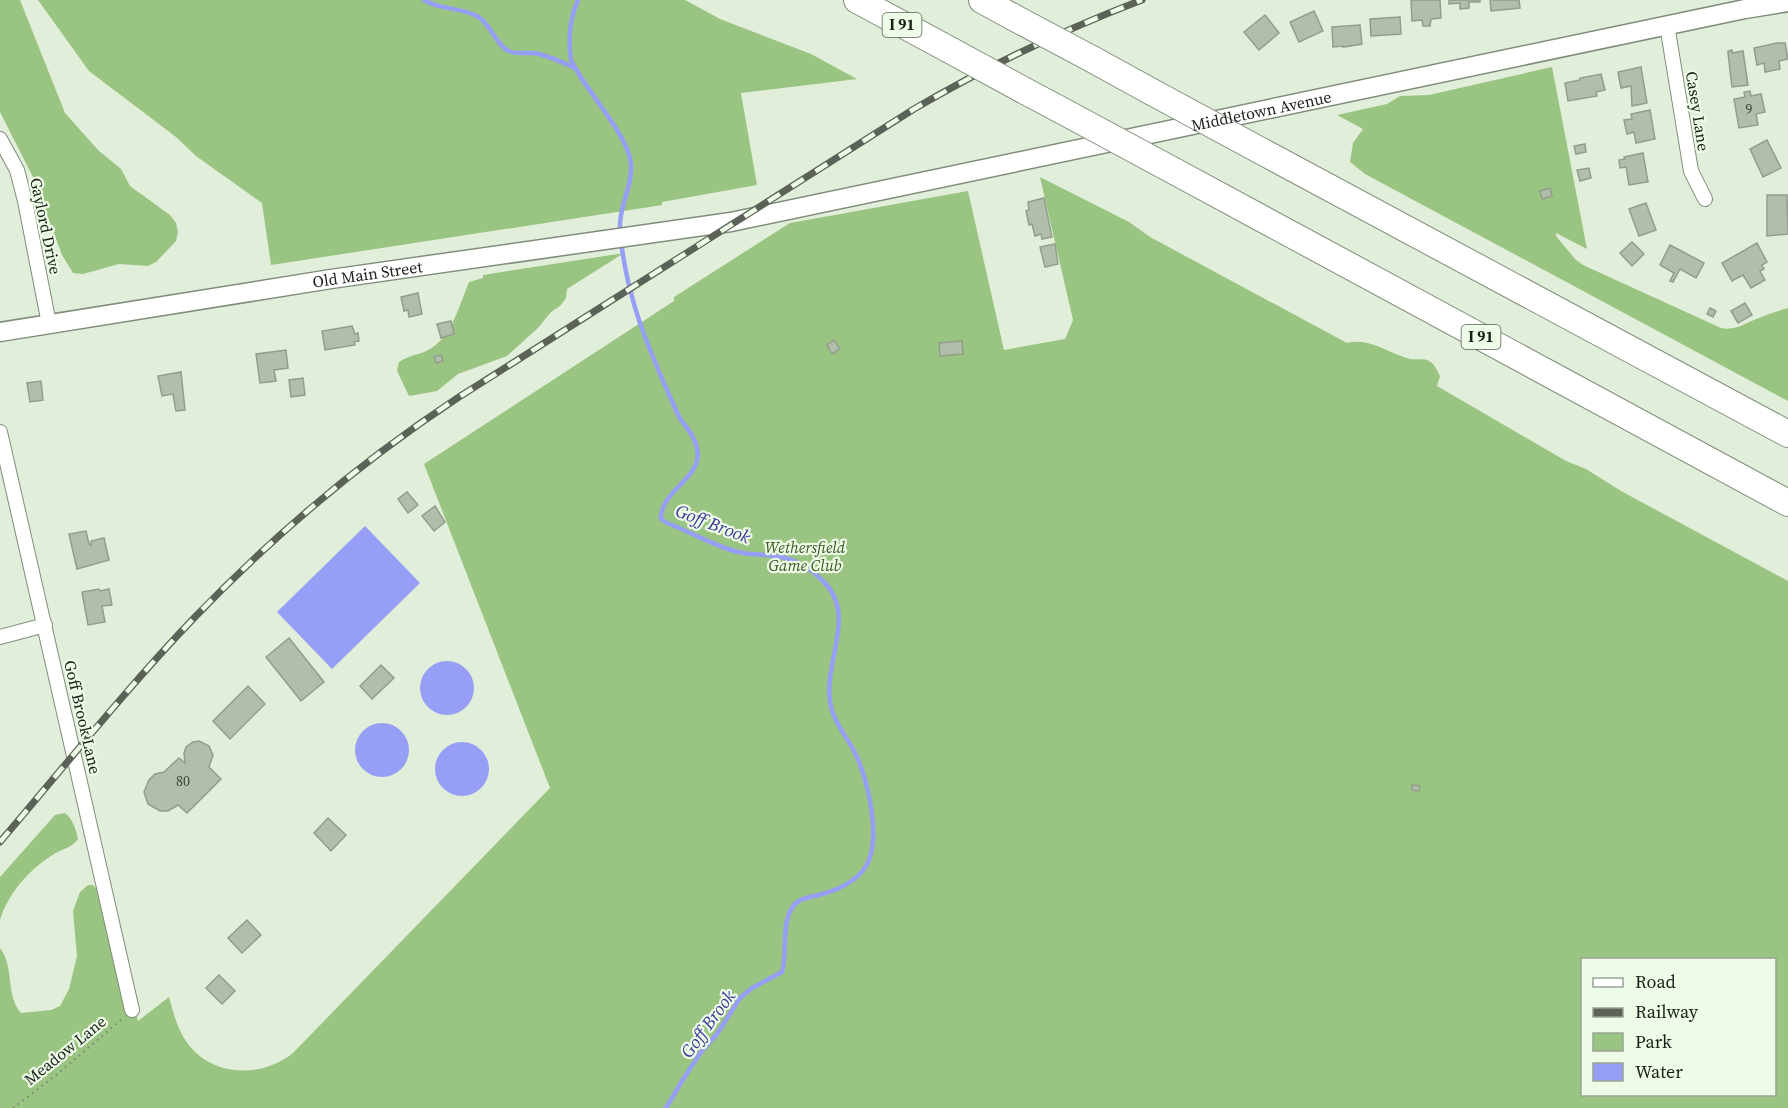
<svg xmlns="http://www.w3.org/2000/svg" width="1788" height="1108" viewBox="0 0 1788 1108" font-family="'Source Serif 4',serif">
  <style>
    .green { fill: #9ac481; fill-rule: evenodd }
    .water { fill: #969ef5 }
    .lines { fill: none; stroke-linecap: round; stroke-linejoin: round }
    .stream { stroke: #969ef5; stroke-width: 4.5 }
    .building { fill: #b1beaa; stroke: #929e8c; stroke-width: 1.5 }
    .minor-casing { stroke: #818d7a; stroke-width: 16 }
    .tertiary-casing { stroke: #818d7a; stroke-width: 21 }
    .motorway-casing { stroke: #818d7a; stroke-width: 28 }
    .path { stroke: #7b8477; stroke-width: 2; stroke-dasharray: 1.5 4.5; stroke-linecap: butt }
    .minor { stroke: #fff; stroke-width: 14 }
    .tertiary { stroke: #fff; stroke-width: 18 }
    .motorway { stroke: #fff; stroke-width: 26 }
    .rail-casing { stroke: #5b6358; stroke-width: 7 }
    .rail { stroke: #eefce7; stroke-width: 4.5; stroke-dasharray: 14; stroke-linecap: butt }
    .motorway-bridge-casing { stroke: #818d7a; stroke-width: 28; stroke-linecap: butt }
    .motorway-bridge { stroke: #fff; stroke-width: 26 }
    .labels { text-anchor: middle; stroke-width: 4.5; stroke-linejoin: round; paint-order: stroke }
    .number-label { font-size: 14px; fill: #40473c }
    .shield { fill: #eefce7; stroke: #5a6156; stroke-width: 1.5 }
    .shield-label { font-size: 15px; font-weight: bold; fill: #1a1f18 }
    .street-label { font-size: 16px; fill: #1a1f18; stroke: #eefce7 }
    .park-label { font-size: 16px; font-style: italic; fill: #37581f; stroke: #eefce7 }
    .water-label { font-size: 18px; font-style: italic; fill: #3b379a; stroke: #eefce7 }
  </style>
  <rect width="100%" height="100%" fill="#e1eeda"/>
  <g class="green">
    <polygon points="0,0 20,0 65,113 98,150 121,169 130,186 170,215 176,223 178,232 176,241 156,262 148,266 119,264 83,274 73,273 62,255 34,179 0,112"/>
    <polygon points="38,0 685,0 720,19 811,54 857,79 741,93 757,185 662,202 662,205 656,206 271,265 262,203 196,156 176,137 89,71"/>
    <path d="M1552,67L1587,249L1556,233V236L1575,259L1583,265L1721,328C1737,331 1744,323 1759,318C1768,314 1778,311 1788,308V401L1365,174L1350,162L1353,143L1363,129L1337,115L1387,104L1400,96L1429,95Z"/>
    <path d="M1040,177L1129,222L1150,237L1347,343C1369,337 1390,354 1410,359C1416,360 1424,358 1429,361C1435,364 1437,371 1440,376L1437,386L1566,461L1586,469L1621,491L1788,581V1108H0V948C15,968 5,995 21,1013L51,1010L60,1006L69,989L77,956L73,911L80,892L88,885H93L96,888L114,952L128,979L138,1021L169,997C173,1012 177,1028 186,1041C210,1077 261,1079 293,1053L550,788L424,464L674,301V297L790,223L968,191L1004,350L1065,339L1073,320ZM1582,960H1774V1094H1582Z"/>
    <path d="M624,253L567,289L566,298L560,306L551,312L538,328L507,356L458,374L437,391L409,396L397,371L399,362C410,354 423,355 433,347C452,335 461,301 469,282L483,278V275Z"/>
    <path d="M65,813C73,819 76,830 78,839C73,847 62,849 54,854C30,869 8,893 0,920V877L55,815Z"/>
  </g>
  <g class="water">
    <polygon points="365,526 420,583 332,669 277,612"/>
    <circle cx="447" cy="688" r="27"/>
    <circle cx="382" cy="750" r="27"/>
    <circle cx="462" cy="769" r="27"/>
  </g>
  <g class="lines">
    <g class="stream">
      <path d="M424,0C440,10 460,7 477,16C491,24 494,42 507,50C516,56 529,51 539,54C551,57 562,62 573,67"/>
      <path d="M578,0C570,18 568,40 571,60C584,89 629,135 631,164C633,186 618,208 620,232"/>
      <path d="M621,241C628,300 647,345 671,399C674,406 677,413 681,420C687,428 695,437 697,448C704,478 660,490 661,519L667,523C691,532 714,546 738,552C750,555 762,554 774,556C792,557 810,568 822,580C858,614 824,659 830,701C832,719 844,733 853,749C867,775 880,831 869,860C861,880 838,890 819,895C811,897 800,898 794,905C780,923 788,951 782,972L752,988L740,998L717,1034L701,1052L682,1081L666,1108"/>
    </g>
  </g>
  <g class="building">
    <polygon points="1411,0 1440,0 1441,18 1431,19 1430,26 1423,26 1422,20 1412,21"/>
    <polygon points="1449,0 1480,0 1480,2 1469,2 1469,8 1460,9 1460,3 1449,4"/>
    <polygon points="1490,0 1519,0 1520,8 1491,11"/>
    <polygon points="1314,11 1323,31 1299,42 1290,22"/>
    <polygon points="1265,15 1279,33 1259,50 1244,32"/>
    <polygon points="1400,17 1401,34 1371,36 1370,19"/>
    <polygon points="1360,25 1362,44 1343,47 1343,46 1333,47 1332,27"/>
    <polygon points="1777,43 1785,43 1788,59 1779,61 1780,69 1765,72 1764,63 1757,65 1754,48"/>
    <polygon points="1732,50 1732,53 1743,51 1748,85 1732,87 1728,53 1728,51"/>
    <polygon points="1641,67 1647,103 1632,106 1631,86 1621,88 1618,72"/>
    <polygon points="1601,74 1605,90 1596,92 1597,96 1568,101 1565,83 1580,80 1580,78"/>
    <polygon points="1750,91 1751,96 1761,94 1765,112 1756,114 1758,125 1739,128 1734,99 1745,97 1744,92"/>
    <polygon points="1650,110 1655,139 1636,143 1634,132 1627,134 1624,120 1632,119 1631,114"/>
    <polygon points="1767,140 1781,168 1763,177 1750,149"/>
    <polygon points="1585,144 1586,152 1576,154 1574,146"/>
    <polygon points="1643,153 1648,182 1629,185 1626,167 1620,168 1619,160 1625,159 1624,157"/>
    <polygon points="1589,168 1591,178 1580,181 1577,170"/>
    <polygon points="1550,188 1552,196 1542,199 1540,191"/>
    <polygon points="1767,195 1787,195 1788,234 1767,236"/>
    <polygon points="1044,198 1052,237 1042,239 1041,234 1035,236 1032,224 1029,225 1026,211 1029,210 1028,202"/>
    <polygon points="1646,203 1656,230 1639,236 1629,209"/>
    <polygon points="1632,242 1644,254 1632,266 1620,253"/>
    <polygon points="1757,243 1767,262 1762,265 1764,269 1760,271 1765,280 1751,288 1743,275 1732,281 1722,263"/>
    <polygon points="1055,244 1058,264 1045,267 1040,247"/>
    <polygon points="1670,245 1704,263 1696,278 1680,269 1673,282 1670,281 1674,273 1660,265"/>
    <polygon points="418,293 422,314 409,317 408,310 404,311 401,297"/>
    <polygon points="1745,303 1752,315 1738,323 1731,311"/>
    <polygon points="1710,308 1716,311 1713,317 1707,314"/>
    <polygon points="451,321 454,334 441,338 437,324"/>
    <polygon points="352,326 355,334 358,333 359,341 354,342 355,345 325,350 322,331"/>
    <polygon points="834,340 840,349 832,354 827,345"/>
    <polygon points="962,341 963,354 940,356 939,343"/>
    <polygon points="286,350 288,368 274,370 276,381 260,383 256,354"/>
    <polygon points="441,355 443,361 436,363 434,357"/>
    <polygon points="181,372 185,410 176,411 173,394 162,396 158,376"/>
    <polygon points="303,378 305,395 291,397 289,380"/>
    <polygon points="41,381 43,400 30,402 27,383"/>
    <polygon points="407,492 418,505 408,513 398,499"/>
    <polygon points="435,506 445,522 434,531 422,516"/>
    <polygon points="86,531 89,544 91,545 91,541 104,538 109,560 77,569 69,534"/>
    <polygon points="99,589 100,591 109,589 112,605 102,606 105,622 88,625 82,592"/>
    <polygon points="289,638 324,682 301,701 266,657"/>
    <polygon points="381,665 394,678 372,699 360,686"/>
    <polygon points="248,686 265,704 230,739 213,721"/>
    <polygon points="199,741 209,746 213,755 209,767 221,779 187,813 178,805 168,811 160,811 148,804 144,792 149,780 155,774 164,772 179,758 185,763 184,753 186,747 193,742"/>
    <polygon points="1412,785 1420,786 1419,791 1412,790"/>
    <polygon points="328,818 346,835 331,851 314,833"/>
    <polygon points="247,920 261,935 242,953 228,938"/>
    <polygon points="219,975 235,991 222,1004 206,988"/>
  </g>
  <g class="lines">
    <g class="minor-casing">
      <g id="minor">
        <polyline points="1667,25 1691,171 1705,199"/>
        <polyline points="0,139 17,170 25,201 49,324"/>
        <polyline points="0,432 132,1010"/>
        <polyline points="0,637 45,625"/>
      </g>
    </g>
    <g class="tertiary-casing">
      <g id="tertiary">
        <path id="s1" d="M0,332L331,279L731,222L1745,9L1788,2"/>
      </g>
    </g>
    <g class="motorway-casing">
      <g id="motorway">
        <polyline points="857,0 948,49"/>
        <polyline points="982,0 1013,17"/>
        <polyline points="1092,59 1152,92"/>
        <polyline points="1025,91 1057,108"/>
        <polyline points="1263,152 1788,434"/>
        <polyline points="1174,171 1788,503"/>
      </g>
    </g>
    <polyline class="path" points="13,1108 60,1072 122,1019"/>
    <use href="#minor" class="minor"/>
    <use href="#tertiary" class="tertiary"/>
    <use href="#motorway" class="motorway"/>
    <g class="rail-casing">
      <path id="rail" d="M0,842C64,767 126,689 194,618C274,535 363,460 459,397L914,109C986,67 1063,30 1142,0"/>
    </g>
    <use href="#rail" class="rail"/>
    <g class="motorway-bridge-casing">
      <g id="motorway-bridge">
        <polyline points="1013,17 1092,59"/>
        <polyline points="948,49 1025,91"/>
        <polyline points="1152,92 1263,152"/>
        <polyline points="1057,108 1174,171"/>
      </g>
    </g>
    <use href="#motorway-bridge" class="motorway-bridge"/>
  </g>
  <g class="labels">
    <g class="number-label">
      <text x="1749" y="114">9</text>
      <text x="183" y="786">80</text>
    </g>
    <g class="shield">
      <rect x="882.5" y="13" width="39" height="24" rx="4.5"/>
      <rect x="1461.5" y="325" width="39" height="24" rx="4.5"/>
    </g>
    <g class="shield-label">
      <text x="902" y="30">I 91</text>
      <text x="1481" y="342">I 91</text>
    </g>
    <g class="street-label">
      <text dy="6" stroke="none"><textPath href="#s1" startOffset="1281">Middletown Avenue</textPath></text>
      <text transform="translate(1698 111) rotate(81)" y="6">Casey Lane</text>
      <text transform="translate(46 226) rotate(78)" y="6">Gaylord Drive</text>
      <text dy="6" stroke="none"><textPath href="#s1" startOffset="372">Old Main Street</textPath></text>
      <text transform="translate(83 717) rotate(77)" y="6">Goff Brook Lane</text>
      <text transform="translate(65 1050) rotate(-39)" y="6">Meadow Lane</text>
    </g>
    <g class="park-label">
      <text x="805" y="553">Wethersfield<tspan x="805" dy="18">Game Club</tspan></text>
    </g>
    <g class="water-label">
      <text transform="translate(713 524) rotate(21)" y="6">Goff Brook</text>
      <text transform="translate(708 1024) rotate(-54)" y="6">Goff Brook</text>
    </g>
  </g>
  <rect x="1581" y="958" width="195" height="138" fill="#eefce7" stroke="#99a494" stroke-width="1.5"/>
  <rect x="1593" y="978" width="30" height="9" fill="#ffffff" stroke="#99a494" stroke-width="1.5"/>
  <text x="1635" y="988" font-size="18" fill="#1a1f18">Road</text>
  <rect x="1593" y="1008" width="30" height="9" fill="#5b6358" stroke="#99a494" stroke-width="1.5"/>
  <text x="1635" y="1018" font-size="18" fill="#1a1f18">Railway</text>
  <rect x="1593" y="1033" width="30" height="18" fill="#9ac481" stroke="#99a494" stroke-width="1.5"/>
  <text x="1635" y="1048" font-size="18" fill="#1a1f18">Park</text>
  <rect x="1593" y="1063" width="30" height="18" fill="#969ef5" stroke="#99a494" stroke-width="1.5"/>
  <text x="1635" y="1078" font-size="18" fill="#1a1f18">Water</text>
</svg>
